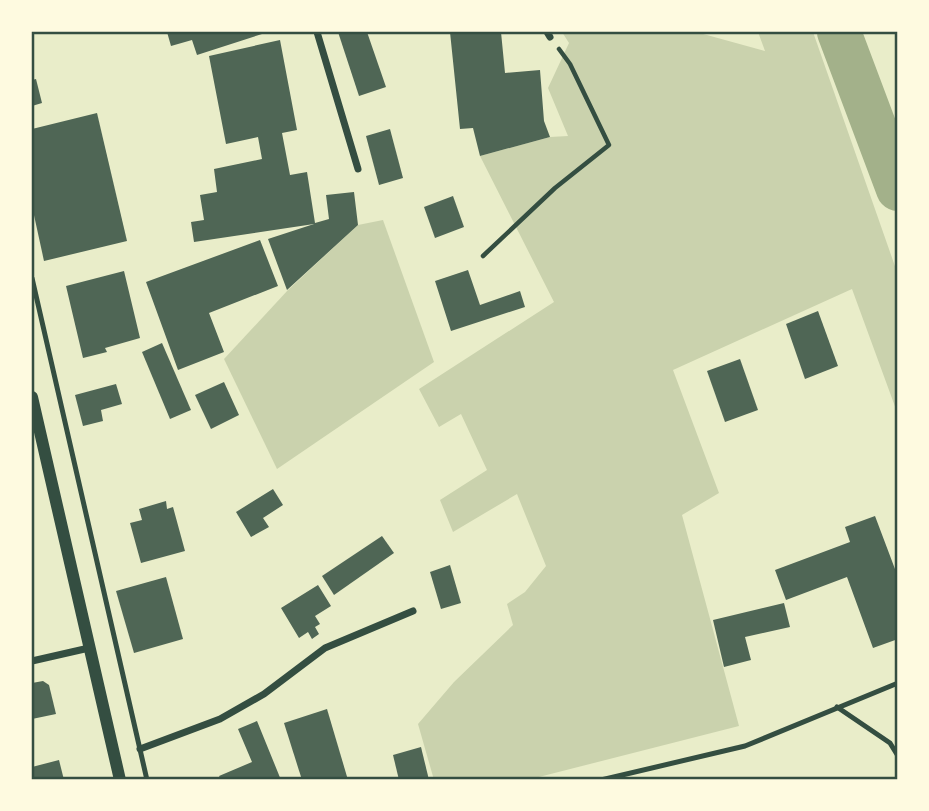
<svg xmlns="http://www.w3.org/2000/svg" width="929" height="811" viewBox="0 0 929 811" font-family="'Fira Sans',sans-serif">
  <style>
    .green { fill: #cad2ad }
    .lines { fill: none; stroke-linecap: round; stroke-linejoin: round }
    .river { stroke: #a3b18a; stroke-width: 44 }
    .building { fill: #4f6655 }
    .path { stroke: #344e41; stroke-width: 4.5 }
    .service { stroke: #344e41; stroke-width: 5 }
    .minor { stroke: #344e41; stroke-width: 7 }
    .tertiary { stroke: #344e41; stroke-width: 12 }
    .neatline { fill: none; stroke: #344e41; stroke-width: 2.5 }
  </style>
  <rect width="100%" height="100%" fill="#e9edc9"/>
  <g class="green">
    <polygon points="562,32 696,32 765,51 758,32 813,32 897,272 897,412 852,289 673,370 719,493 682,515 739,726 531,779 434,780 418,724 454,682 513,625 507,604 525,592 546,566 517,494 453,532 440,500 487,470 461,414 439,427 419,389 554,302 480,156 550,137 568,136 548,88 569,43"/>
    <polygon points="383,220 434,362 277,469 224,359 288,290 358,225"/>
  </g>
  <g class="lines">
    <polyline class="river" points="839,32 898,189"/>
  </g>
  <g class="building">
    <polygon points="167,32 261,32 262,34 197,55 192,40 171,46"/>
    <polygon points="338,32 367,32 386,87 359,96"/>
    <polygon points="450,32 501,32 505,73 540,70 544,121 550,137 480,156 473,128 460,129"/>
    <polygon points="280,40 297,130 282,133 290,175 307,172 315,223 329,219 326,195 354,192 358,225 287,290 268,239 314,224 194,242 191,222 204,220 200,195 217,192 214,169 262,159 258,137 226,144 209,56"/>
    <polygon points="36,79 42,103 32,106 32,80"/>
    <polygon points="97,113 127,241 44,261 32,206 32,129"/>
    <polygon points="390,129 403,178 379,185 366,136"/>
    <polygon points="453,196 464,227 435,238 424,207"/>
    <polygon points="260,240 278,286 209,313 224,352 178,370 146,282"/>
    <polygon points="468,270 480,305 520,291 525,307 451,331 435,281"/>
    <polygon points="124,271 140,338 105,348 107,352 83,358 66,286"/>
    <polygon points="818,311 838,366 805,379 786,324"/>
    <polygon points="162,343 191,410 170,419 142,352"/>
    <polygon points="740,359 758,410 725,422 707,371"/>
    <polygon points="224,382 239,415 211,429 195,395"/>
    <polygon points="116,384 122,404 101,410 103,421 83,426 75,395"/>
    <polygon points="273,489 283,505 263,518 269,527 251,537 236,512"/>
    <polygon points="166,501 167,509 173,507 185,551 141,563 130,523 142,520 139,509"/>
    <polygon points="875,516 898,577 898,639 873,648 847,577 786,600 775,570 850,542 845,527"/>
    <polygon points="382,536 394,553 334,595 322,576"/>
    <polygon points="450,565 461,603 441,609 430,572"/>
    <polygon points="166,577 183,639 134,653 116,591"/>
    <polygon points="318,585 331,606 315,616 320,624 315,627 319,634 312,639 308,632 299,638 281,608"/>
    <polygon points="784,603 790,627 745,637 751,660 724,667 713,620"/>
    <polygon points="43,681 49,685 56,714 32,719 32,683"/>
    <polygon points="327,709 348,780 302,780 284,723"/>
    <polygon points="257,721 281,780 221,780 219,776 252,762 238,729"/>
    <polygon points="421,747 429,780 399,780 393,755"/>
    <polygon points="59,760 64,780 34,780 32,767"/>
  </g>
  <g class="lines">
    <polyline class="path" points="483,256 555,188 609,145 570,64 559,49"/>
    <g class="service">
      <polyline points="32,278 147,780"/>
      <polyline points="837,707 890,743 898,756"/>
      <polyline points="601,780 745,746 898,683"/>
    </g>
    <g class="minor">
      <polyline points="317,32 358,169"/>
      <polyline points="547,32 550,37"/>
      <polyline points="32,661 89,648"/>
      <polyline points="140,749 220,719 264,694 325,648 413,611"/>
    </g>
    <polyline class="tertiary" points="32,397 120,780"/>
  </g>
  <rect width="929" height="811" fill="none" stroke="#fefae0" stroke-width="66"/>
  <rect x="33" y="33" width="863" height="745" class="neatline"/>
</svg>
